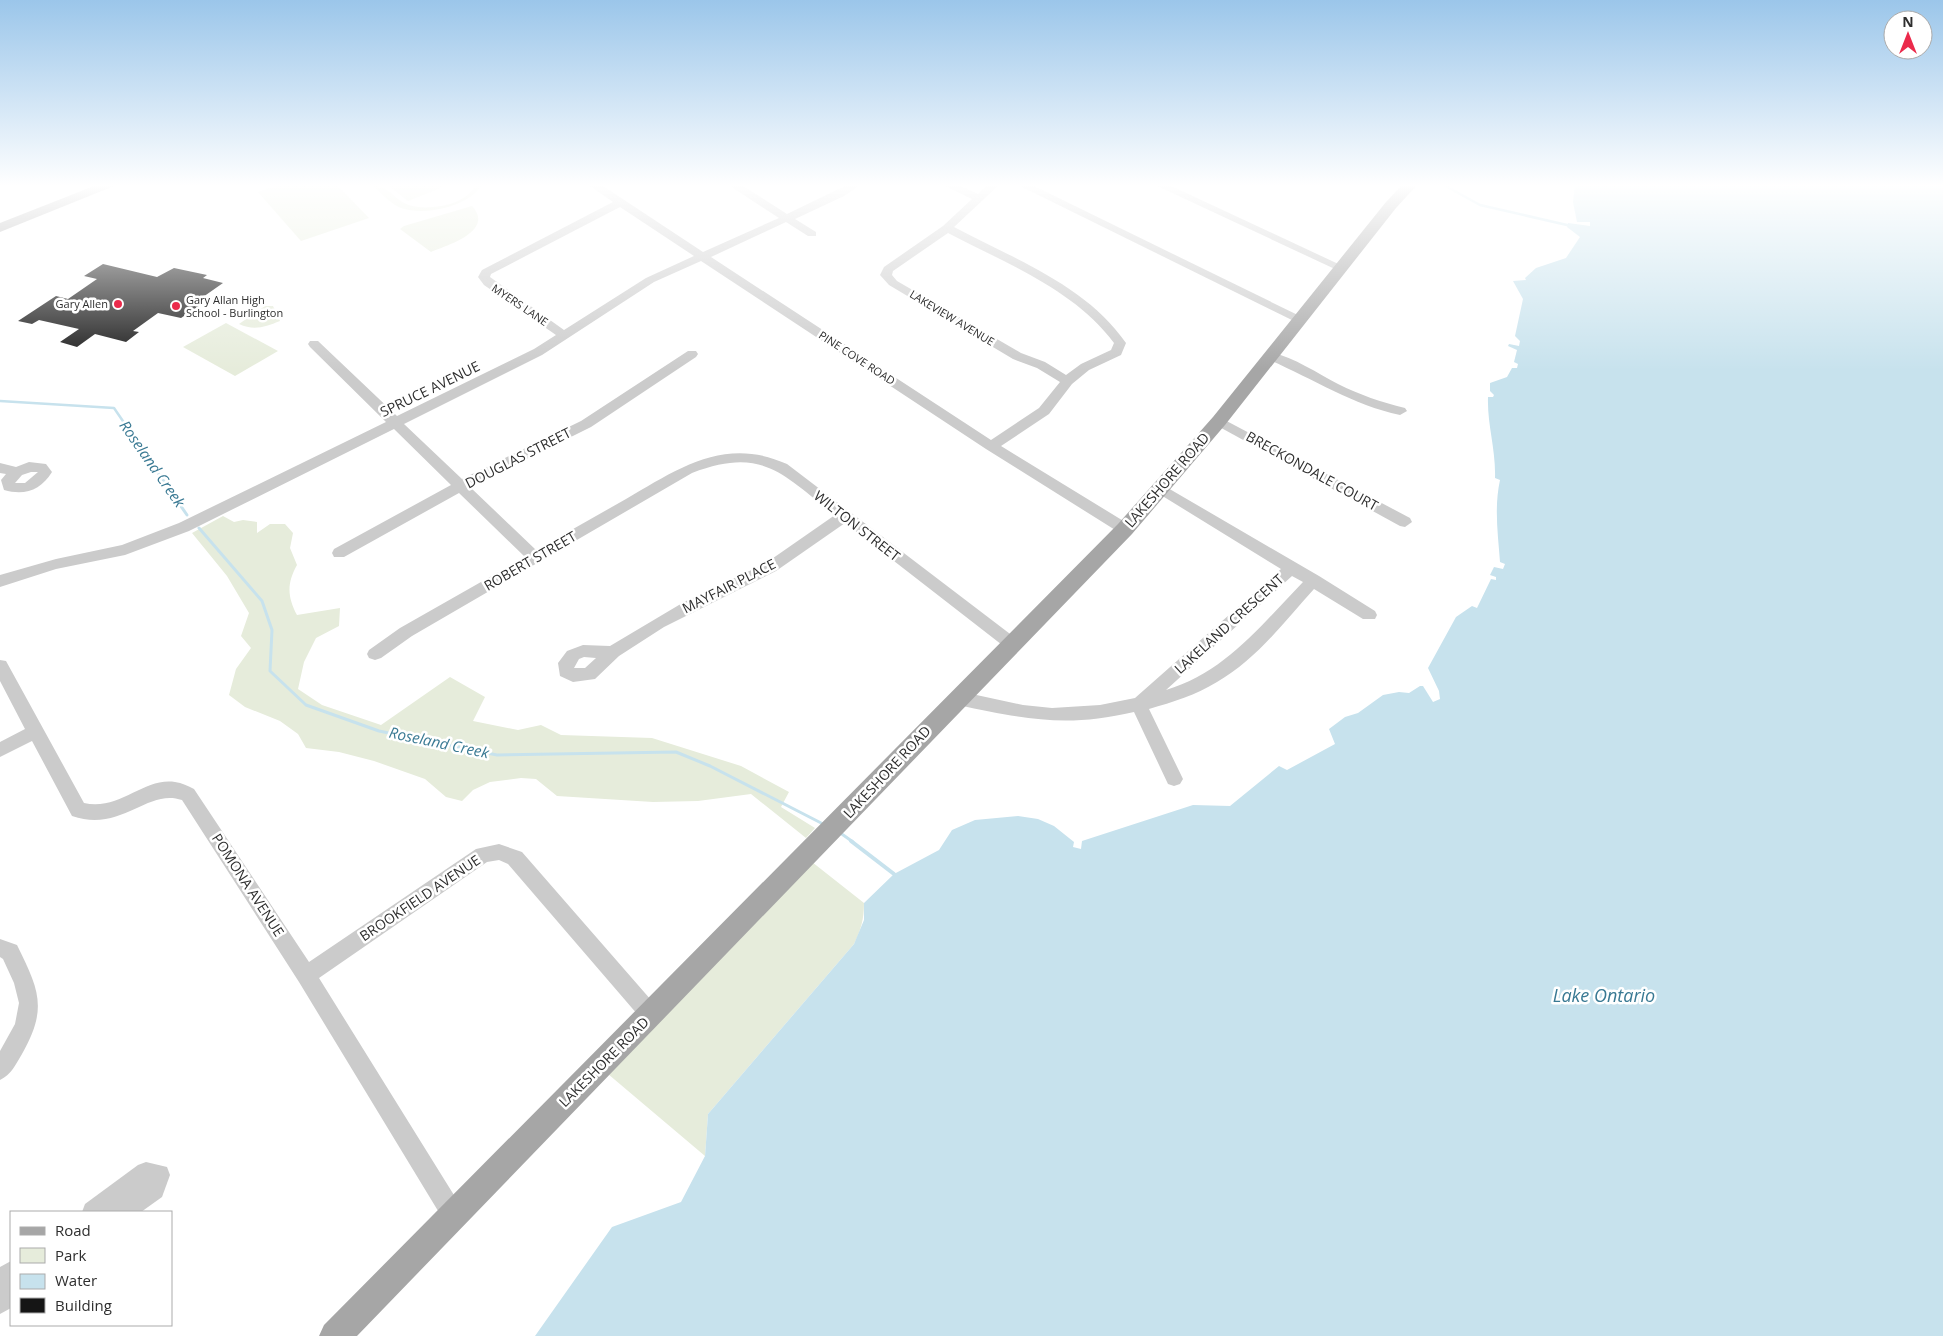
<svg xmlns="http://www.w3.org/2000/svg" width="1943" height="1336" viewBox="0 0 1943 1336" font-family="'Open Sans',sans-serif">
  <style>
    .green { fill: #e6ecdb }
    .water { fill: #c7e2ed }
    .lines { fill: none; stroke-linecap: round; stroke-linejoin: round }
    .stream-far2 { stroke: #c7e2ed; stroke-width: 2.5 }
    .stream-far1 { stroke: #c7e2ed; stroke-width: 3 }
    .stream { stroke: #c7e2ed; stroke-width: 4 }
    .building { fill: #151515 }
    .minor { fill: #cbcbcb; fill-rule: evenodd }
    .major { fill: #a6a6a6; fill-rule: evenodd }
    .poi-dot { fill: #eb2a4b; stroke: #fff; stroke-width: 2 }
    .labels { text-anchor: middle; stroke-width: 5; stroke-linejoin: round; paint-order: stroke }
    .far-poi-label { font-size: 11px; fill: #2e2e2e; stroke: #fff; text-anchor: start }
    .far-street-label { font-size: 11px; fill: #2e2e2e; stroke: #fff }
    .street-label { font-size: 14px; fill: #2e2e2e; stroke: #fff }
    .water-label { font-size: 15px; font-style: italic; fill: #397993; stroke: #fff }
    .near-water-label { font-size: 18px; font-style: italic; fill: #397993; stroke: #fff }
  </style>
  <rect width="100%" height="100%" fill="#fff"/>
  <g class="green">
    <polygon points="280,184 336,184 369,218 301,241 258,192"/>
    <path d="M370,184C386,184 392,197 406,204C424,212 469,206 475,184H482C471,207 419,218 397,206C388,201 379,191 370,184Z"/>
    <polygon points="386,184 451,184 408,201"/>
    <path d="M472,206C495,231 448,245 431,252L400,229L404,226Z"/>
    <path d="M265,306H273L280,321C265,327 254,331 239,324Z"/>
    <polygon points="226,323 278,351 235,376 183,347"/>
    <path d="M223,516L234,522L243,520L257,522V533L270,524H285L293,533L290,548L297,565C287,583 287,596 297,615L340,608L339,626L316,638L304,662L298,689L322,705L381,725L450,677L485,697L473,721L518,730L541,725L561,735L652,738L741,766L789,792L781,807L815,828L806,838L751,794L698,801L653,802L557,796L536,779L521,778L490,782L473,790L462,801L446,797L425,779L374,761L339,752L306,748L298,734L280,721L245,707L229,695L236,669L251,648L241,636L249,613L227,576L192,533Z"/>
    <path d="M812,862L864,903C864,919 861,930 854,944L708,1114L705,1156L608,1074Z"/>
  </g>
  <path class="water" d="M1575,184H1943V1336H535L612,1227L681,1202L705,1156L708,1114L854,944L864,920V903L894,874L939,850L952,830L975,820L1018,816L1038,819L1054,826L1074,842L1073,847L1081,849L1082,841L1193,805L1230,806L1279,766L1287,770L1335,744L1329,729L1345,717L1358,713L1383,695L1399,692L1409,693L1420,686H1423L1433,702L1440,699L1439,691L1428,668L1456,617L1472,606L1477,608L1491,579L1496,580V577L1490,575L1494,567L1503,569L1505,564L1500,562C1498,534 1494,508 1500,480L1495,478C1496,450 1487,424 1488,397H1493L1494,395L1490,391V383L1507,377L1512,368H1517L1518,364L1514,362L1517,350L1508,346L1509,344L1519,346L1520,341L1515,336L1523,299L1513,281L1526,280L1525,278L1536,268L1566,258L1580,237L1567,227L1568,223L1590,226V222H1577L1573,202Z"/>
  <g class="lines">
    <g class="stream-far2">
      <polyline points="1442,184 1480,205 1567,225"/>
      <polyline points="0,401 114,408 155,468"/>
    </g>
    <g class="stream-far1">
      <polyline points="154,467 187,515"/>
      <polyline points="199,528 262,601 272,630 270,671 306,705 379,731 497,755 676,752 710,766 825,825"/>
      <polyline points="839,832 853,842"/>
    </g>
    <polyline class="stream" points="851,841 894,874"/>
  </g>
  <polygon class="building" points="103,264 157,277 174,268 207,275 203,278 223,283 193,304 199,306 181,318 158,313 133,331 139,332 126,342 95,334 77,347 60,342 79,329 39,320 32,324 18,321 56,296 68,299 97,279 84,276"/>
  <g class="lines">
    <g class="minor">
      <path d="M587,184H600L703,252L779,218L727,184H740L787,214L849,184H862L844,196L795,219L816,232V236H808L786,222L711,257L991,440L1039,408L1060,382L1037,368L1013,359L889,285L880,275L884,267L943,226L972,199L941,184H956L978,194L988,184H1000L954,227C1014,259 1086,285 1126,343L1121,355L1089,370L1072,384L1049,414L1001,446L1130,525L1132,529L1130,533H1120L986,449L701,261L654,282L542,355L404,424L462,479L581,421L688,351H696L698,354L696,357L591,427L470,487L536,550C566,533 596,516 626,499C679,468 725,436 787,464L1018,640L1020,644L1018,648L1012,650L1006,648L845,523L776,571L664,627L619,656L595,679L573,682L560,676L558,663L567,651L583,645L610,646L684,602L766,563L835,515C782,474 763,446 692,473L412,636L381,658L375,660L369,658L367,654L369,650L400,628L525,557L459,493L344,557H334L332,553L334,549L451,485L394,429L189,531L125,555L56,569L0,587V575L56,559L122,545L179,523L386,422L310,347L308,344L310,341H318L397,416L534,349L556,335L484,285L478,277L482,270L613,202ZM620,207L694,256L646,278L564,330L490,277L491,274ZM948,233C1005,263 1074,289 1114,343L1111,350L1081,364L1066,375L1045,362L1021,353L897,281L892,275L893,271ZM584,657L596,658L585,668H574L579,659Z"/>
      <polygon points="1016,184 1030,184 1306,319 1300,323 1296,322"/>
      <polygon points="1153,184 1167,184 1347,268 1341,271 1337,270"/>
      <path d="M1271,352C1295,358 1317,373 1338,384C1360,395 1381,402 1405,408L1407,411L1400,415C1352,405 1312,378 1267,359L1265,356L1267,353Z"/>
      <polygon points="1219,417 1410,518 1412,522 1405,527 1400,526 1214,424 1212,421 1214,418"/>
      <path d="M29,462L46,464L52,472C41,490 25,496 4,490L1,480L6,474L0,473V463L16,467ZM31,472H38L25,483H15L22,475Z"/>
      <path d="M1161,484L1319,576L1375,611L1377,615L1375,619H1363L1314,589C1285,621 1256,660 1217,682C1196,695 1173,702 1149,709L1183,779L1180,784L1174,786L1168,784L1134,712C1066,728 1024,719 958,705L952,703L950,698L952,693L958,691L1023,705L1052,708L1100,705L1135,698L1281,569L1156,492L1154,489ZM1292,576L1303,582C1262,624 1225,673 1166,690Z"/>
      <path d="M0,660L6,661L84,803C120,811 144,777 175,782C182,783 188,786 194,789L309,962L476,849L499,844L522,852L658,1008L661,1015L658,1022L651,1025L644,1022L508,864L499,860L487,862L319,978L462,1208L465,1216L462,1224L454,1227L446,1224L299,982L182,800C147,788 122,833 72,816L32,741L0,757V742L25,729L0,681Z"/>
      <path d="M0,939L17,945C39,990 48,1008 22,1054C16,1064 11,1075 0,1080V1051L15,1024L19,1003L14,983L3,959L0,957Z"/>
      <polygon points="146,1162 167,1167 170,1175 162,1197 141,1212 82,1212 85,1204 138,1165"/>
      <polygon points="11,1261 11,1308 0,1314 0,1267"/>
    </g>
    <g class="major">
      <polygon points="99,184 119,184 0,232 0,223"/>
      <polygon points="1403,184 1418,184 1396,208 1225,425 1132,534 357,1336 319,1336 324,1325 1118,524 1213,417 1386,202"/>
    </g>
  </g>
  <linearGradient id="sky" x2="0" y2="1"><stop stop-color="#9bc6ea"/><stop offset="0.5" stop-color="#fff"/><stop offset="1" stop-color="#fff" stop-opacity="0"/></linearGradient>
  <rect width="1943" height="371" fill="url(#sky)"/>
  <g class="poi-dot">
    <circle cx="118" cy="304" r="5"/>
    <circle cx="176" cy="306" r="5"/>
  </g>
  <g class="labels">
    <g class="far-poi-label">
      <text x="186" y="304">Gary Allan High<tspan x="186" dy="13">School - Burlington</tspan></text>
      <text x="108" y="308" text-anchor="end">Gary Allen</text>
    </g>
    <g class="far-street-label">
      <text transform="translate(520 305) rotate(34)" y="4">MYERS LANE</text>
      <text transform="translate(952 318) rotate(31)" y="4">LAKEVIEW AVENUE</text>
      <text transform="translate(857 358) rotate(33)" y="4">PINE COVE ROAD</text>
    </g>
    <g class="street-label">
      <text transform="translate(430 389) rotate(-26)" y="5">SPRUCE AVENUE</text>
      <text transform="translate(518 458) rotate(-27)" y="5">DOUGLAS STREET</text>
      <text transform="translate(1312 471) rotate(29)" y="5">BRECKONDALE COURT</text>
      <text transform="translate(1167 480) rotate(-49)" y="5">LAKESHORE ROAD</text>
      <text transform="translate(857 526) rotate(38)" y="5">WILTON STREET</text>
      <text transform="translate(530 561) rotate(-30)" y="5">ROBERT STREET</text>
      <text transform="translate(729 586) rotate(-27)" y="5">MAYFAIR PLACE</text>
      <text transform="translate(1229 624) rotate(-42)" y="5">LAKELAND CRESCENT</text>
      <text transform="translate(887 772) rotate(-47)" y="5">LAKESHORE ROAD</text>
      <text transform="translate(248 885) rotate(57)" y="5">POMONA AVENUE</text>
      <text transform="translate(420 898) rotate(-34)" y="5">BROOKFIELD AVENUE</text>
      <text transform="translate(604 1062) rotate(-45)" y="5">LAKESHORE ROAD</text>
    </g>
    <g class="water-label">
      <text transform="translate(152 464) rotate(55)" y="5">Roseland Creek</text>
      <text transform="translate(439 743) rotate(12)" y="5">Roseland Creek</text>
    </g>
    <g class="near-water-label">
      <text x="1604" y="1002">Lake Ontario</text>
    </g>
  </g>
  <rect x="10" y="1211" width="162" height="115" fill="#ffffff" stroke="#ababab"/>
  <rect x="20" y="1227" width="25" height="8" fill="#a6a6a6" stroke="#ababab"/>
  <text x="55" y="1236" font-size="15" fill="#2e2e2e">Road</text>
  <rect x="20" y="1248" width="25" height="15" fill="#e6ecdb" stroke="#ababab"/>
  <text x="55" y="1261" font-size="15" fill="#2e2e2e">Park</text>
  <rect x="20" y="1274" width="25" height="15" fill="#c7e2ed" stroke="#ababab"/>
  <text x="55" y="1286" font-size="15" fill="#2e2e2e">Water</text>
  <rect x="20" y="1298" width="25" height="15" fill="#151515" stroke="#ababab"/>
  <text x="55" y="1311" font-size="15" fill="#2e2e2e">Building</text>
  <g transform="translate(1908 35)"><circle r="24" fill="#ffffff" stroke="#ababab"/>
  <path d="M0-4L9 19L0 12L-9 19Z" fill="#eb2a4b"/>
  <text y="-8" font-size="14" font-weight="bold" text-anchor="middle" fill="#2e2e2e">N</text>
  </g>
</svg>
